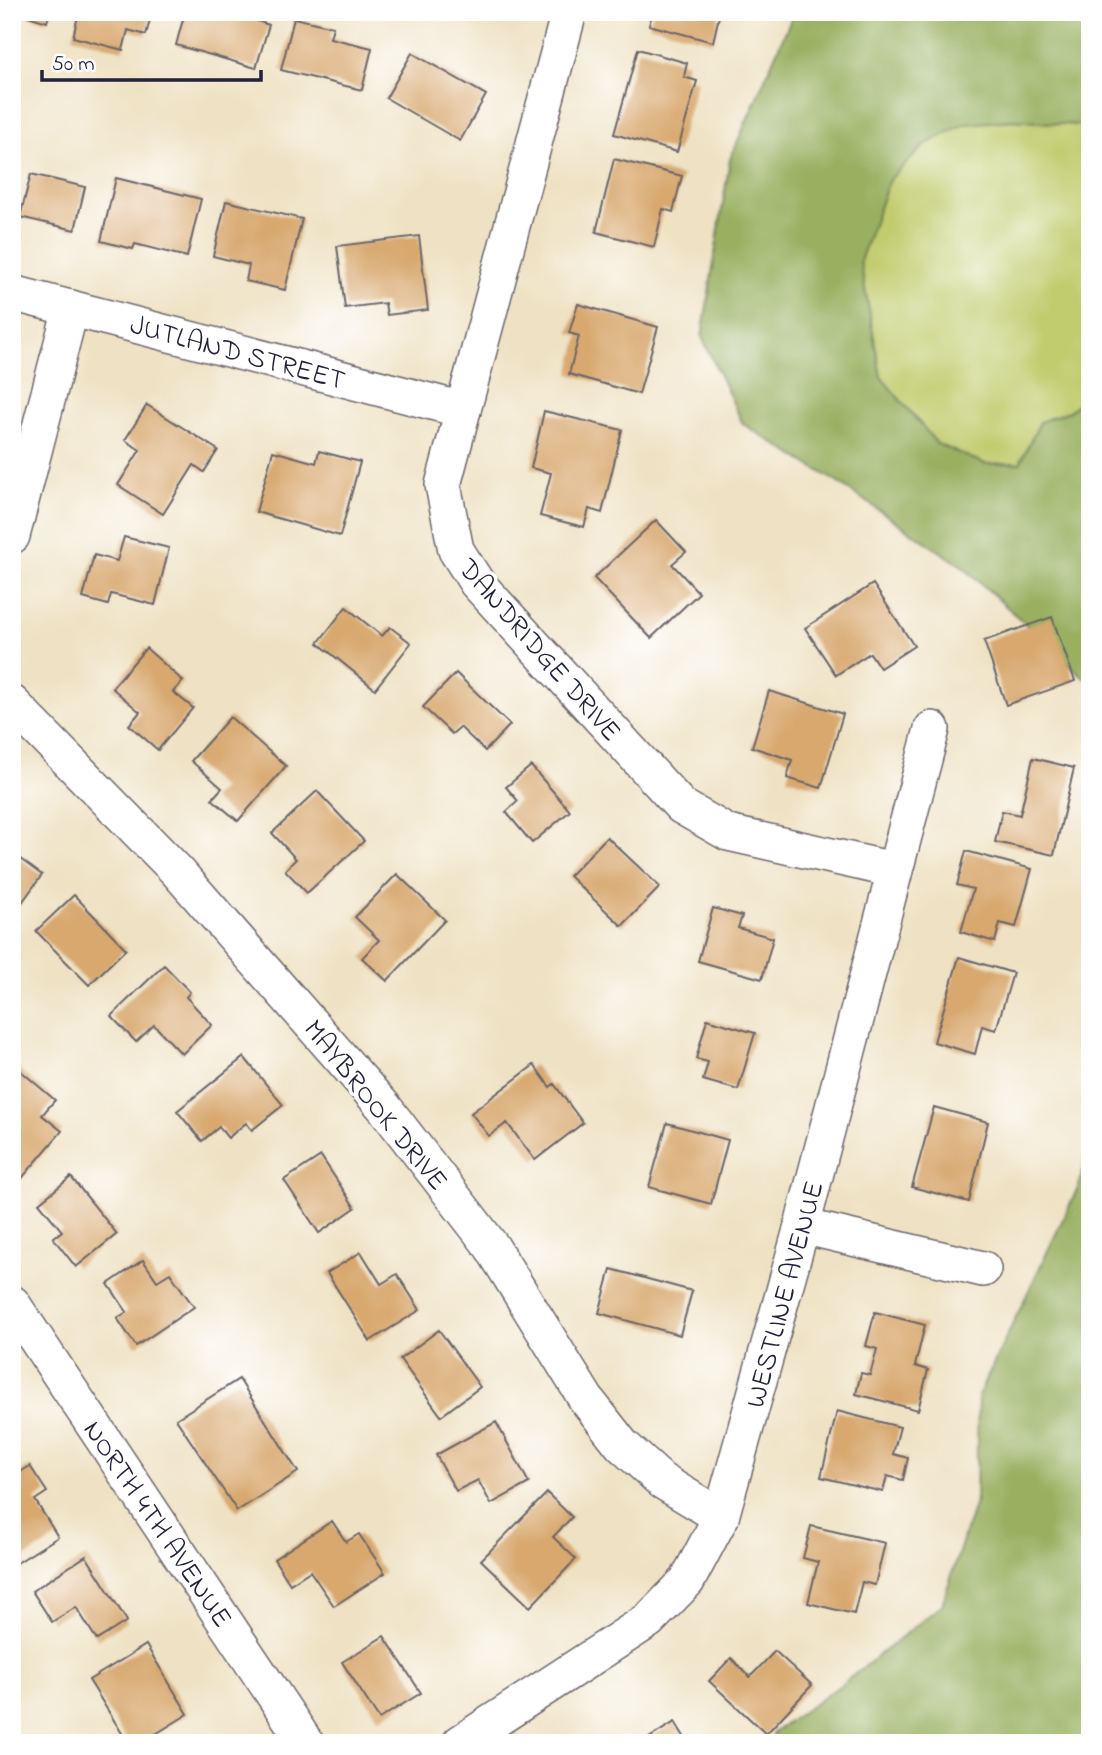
<svg xmlns="http://www.w3.org/2000/svg" width="1102" height="1755" viewBox="0 0 1102 1755" font-family="'Indie Flower',sans-serif">
  <style>
    .green { fill: #c1cc6e; stroke: #727754; stroke-width: 2 }
    .forest { fill: #98b061; stroke: #5d694e; stroke-width: 2 }
    .building { fill: #d8a86e }
    .lines { fill: none; stroke-linecap: round; stroke-linejoin: round }
    .minor-casing { stroke: #6a656b; stroke-width: 38 }
    .minor { stroke: #fff; stroke-width: 35 }
    .labels { text-anchor: middle; stroke-width: 7; stroke-linejoin: round; paint-order: stroke }
    .street-label { font-size: 28px; fill: #22223b; stroke: #fff }
  </style>
  <rect width="100%" height="100%" fill="#fff"/>
  <filter id="ink" filterUnits="userSpaceOnUse"><feTurbulence type="fractalNoise" baseFrequency=".0143" numOctaves="2"/><feDisplacementMap in="SourceGraphic" scale="14" xChannelSelector="R" yChannelSelector="G"/><feConvolveMatrix kernelMatrix="1 2 1 2 8 2 1 2 1" color-interpolation-filters="sRGB"/></filter>
  <filter id="wash" filterUnits="userSpaceOnUse"><feTurbulence type="fractalNoise" baseFrequency=".00686" numOctaves="4" result="noise"/><feDisplacementMap in="SourceGraphic" scale="28" xChannelSelector="R" yChannelSelector="G"/><feGaussianBlur stdDeviation="1.57" result="paint"/><feColorMatrix in="noise" values="0 0 0 0 0 0 0 0 0 0 0 0 0 0 0 0 0 1.4 0 .05"/><feComposite in="paint" operator="in"/></filter>
  <g filter="url(#wash)">
    <rect width="100%" height="100%" fill="#efe2c4"/>
    <polygon class="green" points="1013,120 1090,126 1090,394 1069,411 1040,422 1020,463 985,464 937,444 881,378 860,261 889,180 926,144 964,124"/>
    <g class="forest">
      <polygon points="794,12 1090,12 1090,126 1013,120 964,124 926,144 889,180 860,261 881,377 937,444 985,464 1020,463 1040,422 1069,411 1090,394 1090,683 962,566 837,482 743,424 702,337 730,159"/>
      <polygon points="1090,1139 1090,1743 773,1743 773,1733 845,1682 942,1605 976,1499 978,1396 1079,1186"/>
    </g>
    <g id="blocks">
      <g class="building">
        <polygon points="16,12 50,12 47,22"/>
        <polygon points="79,12 152,12 146,35 128,30 123,50 73,37"/>
        <polygon points="185,12 229,12 269,25 256,68 176,45"/>
        <polygon points="653,12 720,12 713,42 649,25"/>
        <polygon points="294,18 333,27 330,38 372,48 362,90 281,70"/>
        <polygon points="638,49 687,63 684,77 697,81 677,152 614,134"/>
        <polygon points="412,53 486,95 460,141 386,98"/>
        <polygon points="614,159 682,176 673,212 663,209 654,247 596,232"/>
        <polygon points="31,174 85,187 75,230 20,217"/>
        <polygon points="116,178 201,199 187,257 135,244 133,249 101,241"/>
        <polygon points="226,201 302,219 285,290 246,281 249,265 213,256"/>
        <polygon points="419,236 428,310 387,315 385,303 345,308 337,246"/>
        <polygon points="578,304 658,327 639,394 569,374 579,336 569,333"/>
        <polygon points="147,405 218,450 204,472 194,465 163,514 118,485 140,450 125,440"/>
        <polygon points="544,411 622,430 602,513 589,509 584,527 540,516 551,473 531,468"/>
        <polygon points="273,451 316,463 319,451 360,462 340,536 256,512"/>
        <polygon points="656,520 686,552 672,564 699,593 651,638 594,578"/>
        <polygon points="124,537 169,548 155,605 111,594 108,605 83,598 94,555 117,561"/>
        <polygon points="873,584 914,646 880,668 870,653 836,675 805,628"/>
        <polygon points="346,607 382,636 390,627 411,643 375,689 318,643"/>
        <polygon points="1052,617 1075,681 1006,705 984,641"/>
        <polygon points="146,648 183,681 173,692 193,708 158,750 129,725 140,712 112,688"/>
        <polygon points="456,673 510,725 485,751 460,727 452,734 423,707"/>
        <polygon points="769,691 843,714 821,788 787,778 792,760 752,747"/>
        <polygon points="230,717 286,766 238,821 212,799 222,788 191,761"/>
        <polygon points="1033,758 1074,768 1054,855 995,842 1002,811 1020,815"/>
        <polygon points="531,766 570,811 532,843 506,812 518,801 506,787"/>
        <polygon points="317,791 364,841 307,893 285,870 296,859 272,833"/>
        <polygon points="607,837 660,887 622,926 569,876"/>
        <polygon points="966,851 1032,869 1016,927 1000,923 995,942 961,932 973,889 957,885"/>
        <polygon points="12,853 42,875 12,916"/>
        <polygon points="397,874 445,920 387,981 362,958 379,940 355,917"/>
        <polygon points="74,895 126,949 89,985 36,931"/>
        <polygon points="713,908 742,916 738,928 773,938 762,979 698,961"/>
        <polygon points="959,957 1013,973 996,1030 982,1026 975,1054 934,1042"/>
        <polygon points="164,965 190,992 186,997 212,1025 182,1054 154,1025 136,1042 111,1016"/>
        <polygon points="707,1019 755,1033 738,1090 703,1080 708,1062 696,1059"/>
        <polygon points="244,1057 283,1105 252,1130 246,1123 228,1138 219,1127 202,1141 177,1111"/>
        <polygon points="534,1065 550,1087 554,1084 583,1123 535,1160 507,1123 489,1136 471,1113"/>
        <polygon points="15,1066 55,1100 42,1115 62,1131 12,1190 12,1069"/>
        <polygon points="934,1107 988,1122 969,1202 912,1187"/>
        <polygon points="667,1123 728,1140 711,1204 649,1187"/>
        <polygon points="321,1156 355,1208 319,1233 284,1180"/>
        <polygon points="71,1177 117,1234 76,1267 53,1238 62,1231 39,1203"/>
        <polygon points="361,1252 381,1284 397,1274 420,1310 370,1341 327,1273"/>
        <polygon points="143,1260 157,1281 170,1273 194,1307 136,1346 117,1318 127,1312 108,1284"/>
        <polygon points="611,1269 692,1291 680,1335 599,1313"/>
        <polygon points="875,1312 925,1325 915,1366 928,1370 918,1410 856,1394 861,1373 870,1375 877,1349 866,1346"/>
        <polygon points="439,1330 480,1387 441,1416 400,1359"/>
        <polygon points="239,1379 298,1472 237,1511 176,1419"/>
        <polygon points="837,1411 900,1427 893,1454 908,1458 903,1480 887,1476 883,1492 821,1477"/>
        <polygon points="496,1422 529,1483 491,1504 478,1480 456,1491 436,1455"/>
        <polygon points="30,1466 47,1492 35,1500 58,1537 12,1566 12,1477"/>
        <polygon points="547,1493 572,1517 553,1537 576,1559 530,1607 481,1560"/>
        <polygon points="332,1521 346,1542 359,1534 385,1573 334,1606 310,1571 290,1584 274,1559"/>
        <polygon points="811,1526 885,1543 875,1585 862,1582 854,1614 808,1603 818,1562 803,1558"/>
        <polygon points="86,1556 127,1621 97,1640 76,1607 52,1622 32,1591"/>
        <polygon points="384,1636 421,1693 379,1719 342,1662"/>
        <polygon points="146,1645 188,1714 141,1743 128,1743 89,1680"/>
        <polygon points="775,1651 812,1685 766,1734 709,1681 731,1658 750,1677"/>
        <polygon points="675,1722 688,1743 641,1743"/>
      </g>
    </g>
  </g>
  <g filter="url(#ink)">
    <use href="#blocks" fill-opacity="0" stroke="#6a656b" stroke-width="2"/>
    <g class="lines">
      <g class="minor-casing">
        <g id="minor">
          <polyline points="569,12 443,485 456,550 477,583 681,806 728,833 894,870"/>
          <polyline points="12,293 463,410"/>
          <polyline points="12,536 71,308"/>
          <polyline points="12,703 177,871 384,1107 492,1247 586,1399 622,1445 662,1481 721,1517"/>
          <polyline points="802,1226 983,1269"/>
          <polyline points="12,1303 306,1743"/>
          <polyline points="460,1743 649,1620 687,1581 721,1517 802,1226 932,729"/>
        </g>
      </g>
      <use href="#minor" class="minor"/>
    </g>
  </g>
  <g class="labels">
    <g class="street-label">
      <text transform="translate(238 351) rotate(15)" y="10">JUTLAND STREET</text>
      <text transform="translate(541 649) rotate(49)" y="10">DANDRIDGE DRIVE</text>
      <text transform="translate(377 1104) rotate(51)" y="10">MAYBROOK DRIVE</text>
      <text transform="translate(783 1294) rotate(-75)" y="10">WESTLINE AVENUE</text>
      <text transform="translate(159 1523) rotate(56)" y="10">NORTH 4TH AVENUE</text>
    </g>
  </g>
  <rect width="1102" height="1755" fill="none" stroke="#fff" stroke-width="42"/>
  <path d="M42 70v10h219v-10" fill="none" stroke="#22223b" stroke-width="3.5"/>
  <text x="52" y="70" font-size="21" fill="#22223b" stroke="#ffffff" stroke-width="5" paint-order="stroke">50 m</text>
</svg>
